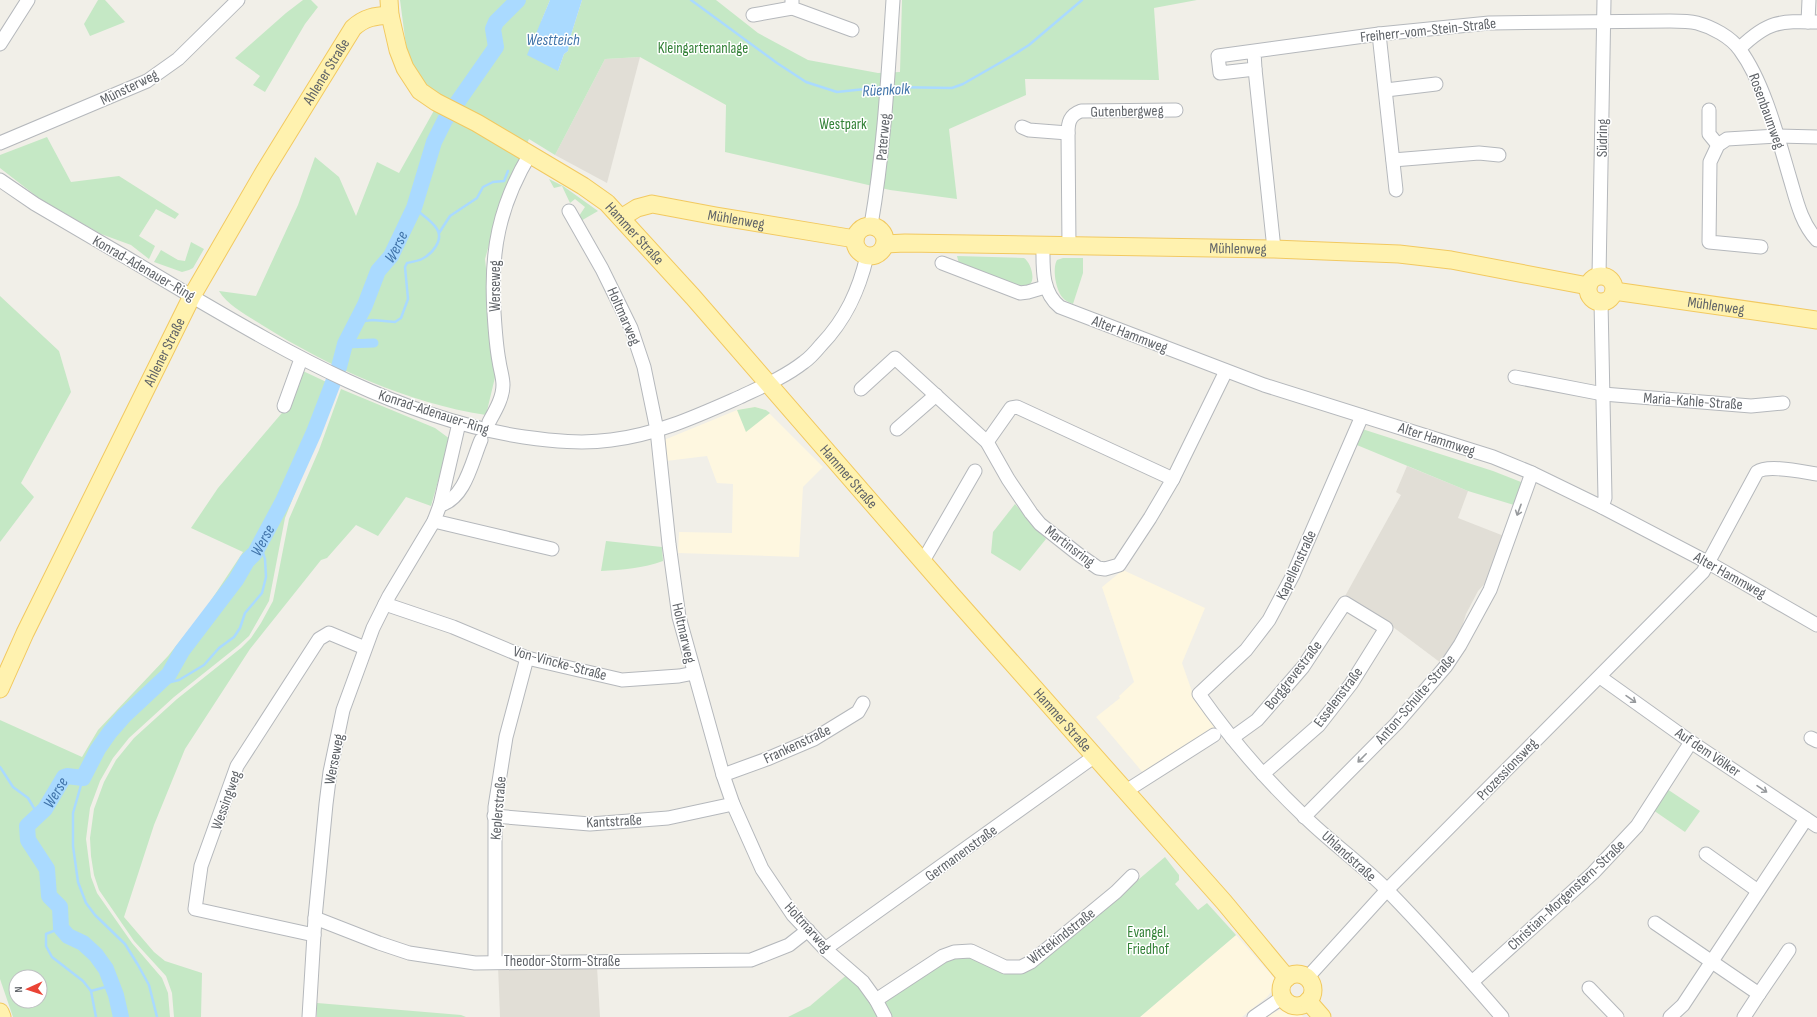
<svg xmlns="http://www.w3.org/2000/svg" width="1817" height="1017" viewBox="0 0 1817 1017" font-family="'Sofia Sans Condensed',sans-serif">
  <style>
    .commercial { fill: #fef7e0 }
    .education { fill: #e1ded6 }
    .green { fill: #c5e8c5; fill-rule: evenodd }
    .water { fill: #aadaff }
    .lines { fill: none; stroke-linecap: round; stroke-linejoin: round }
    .stream { stroke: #aadaff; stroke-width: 2.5 }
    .canal { stroke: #aadaff; stroke-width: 9 }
    .river { stroke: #aadaff; stroke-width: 16 }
    .minor-casing { stroke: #b5b8bc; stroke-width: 15 }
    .major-casing { stroke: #f2c960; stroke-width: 19 }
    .minor { stroke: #fff; stroke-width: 13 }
    .major { stroke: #fff2af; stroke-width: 17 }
    .oneway { stroke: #979a9d }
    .labels { text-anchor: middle; stroke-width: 3; stroke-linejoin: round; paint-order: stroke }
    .street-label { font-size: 15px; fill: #5f6368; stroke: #fff }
    .park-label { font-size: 15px; fill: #348238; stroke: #fff }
    .water-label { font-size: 16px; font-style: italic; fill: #4174aa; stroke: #fff }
  </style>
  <rect width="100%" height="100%" fill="#f1efe8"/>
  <g class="commercial">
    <polygon points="755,407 766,410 823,467 803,487 799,557 678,553 679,532 732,533 733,484 717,483 707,456 666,461 664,440 737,410"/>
    <polygon points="1123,570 1205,608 1182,663 1195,700 1216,727 1144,774 1096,717 1120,698 1119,696 1134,682 1102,587"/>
    <polygon points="1236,935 1277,981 1275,987 1267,997 1242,1017 1140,1017"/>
    <polygon points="1279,1010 1300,1013 1303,1017 1266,1017"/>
  </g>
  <g class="education">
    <polygon points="640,57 607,183 555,155 605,59"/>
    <polygon points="1407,466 1468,491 1458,518 1504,536 1488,580 1478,591 1466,614 1459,636 1441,663 1393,627 1344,598 1401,495 1396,492"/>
    <polygon points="498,966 597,967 600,1017 500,1017"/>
  </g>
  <g class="green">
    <polygon points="98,0 105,0 125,22 90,36 84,24"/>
    <polygon points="303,0 311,0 318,7 305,24 265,92 253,85 260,76 235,58 286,13"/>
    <path d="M400,0H550L541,22L558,71L564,54L568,51L570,38L582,0H716L758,33L808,60L878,73L900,72L902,0H1197L1154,8L1159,80L1025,79L1026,95L949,129L957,199L890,190L725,152L726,105L640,57L605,59L555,155L529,139L503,195L485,259L497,369L486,415C407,403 329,367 262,325C247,315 228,306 219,291L256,296L298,205L315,157L339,177L356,216L377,162L399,173L441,98L419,77L407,53Z"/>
    <polygon points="47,137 71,182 119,176 179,214 175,219 156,209 139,236 155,246 149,259 131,245 101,234 40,199 0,168 0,155"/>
    <polygon points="549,179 563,186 598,211 579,222 579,216 585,207 575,199 570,203 562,186 554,188"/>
    <polygon points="191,242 204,249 193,268 189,270 182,272 154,262 161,250 178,260 185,261"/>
    <path d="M957,256L1024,258C1030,262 1035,276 1031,283C1029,285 1025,287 1023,289L959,264Z"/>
    <path d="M1063,258H1083V273L1073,304C1069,302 1065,301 1062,297C1056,289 1052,269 1057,260Z"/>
    <polygon points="0,296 59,351 71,392 21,483 34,497 0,542"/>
    <path d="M303,371L337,387L285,518L269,601L249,636L238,646L174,697L129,738L113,758L100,781L90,808L86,839L91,877L97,893L132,943L162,978L168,993L170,1017H13L0,979V720L82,757L98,730L168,656L206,608L243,552L191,528L218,488L287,407ZM16,977H40V1001H16Z"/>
    <polygon points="341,389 435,428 450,439 431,506 406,497 378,536 356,525 327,558 321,560 250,649 185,749 154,825 124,917 154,952 165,961 202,973 201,1017 174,1017 172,993 166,976 134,941 99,890 94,875 91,856 90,838 94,809 104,782 116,760 134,738 177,699 241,648 251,638 261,623 273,601 289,519 319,450"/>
    <polygon points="755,407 766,410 770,413 746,432 737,410"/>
    <polygon points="1359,428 1493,471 1521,482 1521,485 1514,505 1468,491 1352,443"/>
    <polygon points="1015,504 1046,539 1020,571 991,553 993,532"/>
    <path d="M606,541L662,547L663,561C643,568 623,570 601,571Z"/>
    <polygon points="1667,789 1700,811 1685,832 1653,810"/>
    <polygon points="1165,857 1179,875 1179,880 1175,884 1198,910 1207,903 1236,935 1140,1017 890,1017 882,1002 955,954 1036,967"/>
    <polygon points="849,973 882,1017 788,1017 810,1006"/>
    <polygon points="317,1003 461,1015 466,1017 317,1017"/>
  </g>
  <polygon class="water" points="550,0 582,0 570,38 568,51 564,54 558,71 527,55"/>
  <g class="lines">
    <g class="stream">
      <polyline points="691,0 777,63 806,82 837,92 884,87"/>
      <polyline points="891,87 952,88 963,84 1010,57 1029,45 1082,0"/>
      <polyline points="439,233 450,216 477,198 483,187 493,182 504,181 508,171"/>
      <path d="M355,322L373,320L395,322L401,318L408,299L405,267L407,263C412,262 418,261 422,259C432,254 444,240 437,229C432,221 421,214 414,208"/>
      <polyline points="158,685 179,680 204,665 219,648 234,637 240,628 245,613 262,593 266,577 265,559 260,543"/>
      <polyline points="0,767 13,787 28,798 38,815"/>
      <polyline points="83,778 73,813 73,846 78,882 86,903 95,915 125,944 138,965 149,985 157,1017"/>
      <polyline points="61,928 46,934 46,946 52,957 83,981 91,991 113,985"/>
      <polyline points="91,991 96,1017"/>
    </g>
    <polyline class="canal" points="345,344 374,343"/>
    <path class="river" id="s1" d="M121,1017L116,995L106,969L96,955L83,943L68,936L61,928L60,907L49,896L47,869L28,840L27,826L45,809L64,777L67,776L83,778L98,749L110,732L124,716L169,674L182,651L236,580L247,561L255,553L283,501L314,432L339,367L345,344L365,305L378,271L391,256L414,208L434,142L445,120L496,47L493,29L496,22L518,0"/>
    <g class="minor-casing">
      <g id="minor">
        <polyline points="792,0 792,8 852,30"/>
        <polyline points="753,15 792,8"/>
        <polyline points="1808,22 1809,0"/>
        <polyline points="1379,34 1396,190"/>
        <polyline points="0,44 28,0"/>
        <path d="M1740,48C1768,21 1779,21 1817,22"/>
        <path d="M1254,52L1255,69L1220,73L1218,56L1379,34L1489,23L1670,21C1679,21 1689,21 1697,23C1712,27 1731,37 1740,50C1765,84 1779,142 1791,182C1797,203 1802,224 1817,240"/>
        <polyline points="1255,69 1274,249"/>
        <polyline points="1386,90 1436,84"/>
        <polyline points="1709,110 1709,134 1718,145"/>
        <polyline points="1022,127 1029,130 1068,133"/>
        <polyline points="0,143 147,81 178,59 238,0"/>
        <polyline points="1393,160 1479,153 1499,155"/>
        <path d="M0,180L35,204C85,233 136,263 186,293C292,355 400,418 524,437C553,441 582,444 611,440C656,435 699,415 740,397C761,387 785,377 804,362C810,358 816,351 821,345C846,319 859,290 867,256"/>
        <polyline points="569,211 602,269 631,328 644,367 657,430 669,544 679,617 723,775 733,804 762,869 793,915 825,949 863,982 876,1000 885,1017"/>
        <path d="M871,225C884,151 888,76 893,0"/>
        <path d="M1043,245C1043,267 1041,292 1060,307L1264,385L1493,457L1532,473L1602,507L1709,563L1817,625"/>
        <path d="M1069,246L1068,133C1068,122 1070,115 1081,111L1176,110"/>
        <polyline points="1761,247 1709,242 1710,162 1718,145 1727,139 1777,136 1817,137"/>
        <polyline points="942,263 1020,293 1028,292 1045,287"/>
        <polyline points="1599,276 1604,0"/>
        <polyline points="1601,302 1605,498 1602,507"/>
        <polyline points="1515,377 1603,394 1751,406 1783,403"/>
        <polyline points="861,389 895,358 987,442 1008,479 1031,513 1040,524 1078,554 1098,568 1105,569 1119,565 1150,518 1173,479 1226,371"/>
        <polyline points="284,406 301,359"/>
        <path d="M1362,416L1293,575L1269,620L1246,650L1199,694C1230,738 1265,779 1304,816C1330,842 1362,864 1388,891C1427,931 1465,974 1502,1017"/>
        <path d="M489,422C495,411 503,398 503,385C503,377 500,369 499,361C496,345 495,328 494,312C490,252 499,206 530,154"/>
        <polyline points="897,429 936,395"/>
        <polyline points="987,442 1011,408 1017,407 1173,479"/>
        <path d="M440,505C465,499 472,461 481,440"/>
        <polyline points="434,521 552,549"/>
        <polyline points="923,561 975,471"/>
        <polyline points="385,604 453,627 527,658 622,680 679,676 694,673"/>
        <polyline points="1600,677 1691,742 1817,826"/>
        <polyline points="1232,738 1257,720 1303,667 1345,603 1386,628 1351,684 1319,725 1263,774"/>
        <polyline points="1811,738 1817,741"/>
        <polyline points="723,775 767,759 814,739 858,712 863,703"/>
        <polyline points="1126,791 1214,735"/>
        <polyline points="494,816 590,824 668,818 733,804"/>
        <polyline points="1304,817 1397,723 1446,666 1460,645 1490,590 1532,473"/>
        <polyline points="1706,854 1758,891"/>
        <polyline points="315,918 379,943 409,953 475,963 751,960 789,945 808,930"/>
        <polyline points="1655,923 1759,994 1789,950"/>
        <polyline points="314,935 195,909 201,866 237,766 319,639 329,633 365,648"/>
        <polyline points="825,949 1095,756"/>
        <polyline points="495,962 495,807 506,737 527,658"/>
        <path d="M1307,978L1387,890L1703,572L1757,472C1768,464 1803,472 1817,474"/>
        <polyline points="1472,982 1593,873 1637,826 1691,742"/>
        <polyline points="1589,988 1617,1017"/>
        <polyline points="876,1000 943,956 954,952 971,951 1005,967 1021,967 1031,962 1116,892 1132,876"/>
        <polyline points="309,1017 315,918 326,804 330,772 343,710 373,628 389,596 434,521 440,505 459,423"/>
        <polyline points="1254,1017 1283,997"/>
        <polyline points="1670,1017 1683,1005 1806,819"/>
        <polyline points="1744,1017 1759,994"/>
      </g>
    </g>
    <g class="major-casing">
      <g id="major">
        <path id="s2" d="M389,0L390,15L398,50L405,68L420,91L436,102L477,123L583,186L607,203L693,297L950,593L1224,902L1287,978"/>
        <path id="s3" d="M621,218L637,208L652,204L716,216L855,239"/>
        <circle cx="870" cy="241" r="15"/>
        <path id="s4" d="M885,244L905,243L1274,249L1399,254L1451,260L1588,286"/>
        <circle cx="1601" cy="289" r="13"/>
        <path id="s5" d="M1614,291L1817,320"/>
        <path id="s6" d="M0,689L25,633L192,296L264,172L353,28C365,17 375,16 390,15"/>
        <circle cx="1297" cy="990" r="16"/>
        <polyline points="1308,1001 1322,1017"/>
        <polyline points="0,1012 2,1017"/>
      </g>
    </g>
    <use href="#minor" class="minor"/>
    <use href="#major" class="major"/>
  </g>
  <defs><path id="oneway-shaft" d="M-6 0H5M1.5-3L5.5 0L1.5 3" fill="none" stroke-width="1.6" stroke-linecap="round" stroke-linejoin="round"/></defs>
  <g class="oneway">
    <use href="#oneway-shaft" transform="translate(1519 510) rotate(110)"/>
    <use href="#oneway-shaft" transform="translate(1631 699) rotate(35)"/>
    <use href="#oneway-shaft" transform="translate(1362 758) rotate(135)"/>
    <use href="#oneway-shaft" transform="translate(1762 789) rotate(34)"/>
  </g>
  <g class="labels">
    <g class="street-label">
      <text transform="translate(1428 30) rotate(-6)" y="5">Freiherr-vom-Stein-Straße</text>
      <text dy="5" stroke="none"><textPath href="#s6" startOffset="699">Ahlener Straße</textPath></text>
      <text transform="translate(129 87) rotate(-26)" y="5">Münsterweg</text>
      <text transform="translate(1127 111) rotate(-1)" y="5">Gutenbergweg</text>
      <text transform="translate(1767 111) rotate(70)" y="5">Rosenbaumweg</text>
      <text transform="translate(883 137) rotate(-85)" y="5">Paterweg</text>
      <text transform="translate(1602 138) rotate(-89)" y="5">Südring</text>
      <text dy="5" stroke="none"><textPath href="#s3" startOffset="120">Mühlenweg</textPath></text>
      <text dy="5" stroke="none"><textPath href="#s2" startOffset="357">Hammer Straße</textPath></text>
      <text dy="5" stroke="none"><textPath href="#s4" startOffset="353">Mühlenweg</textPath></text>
      <text transform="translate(144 268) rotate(30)" y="5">Konrad-Adenauer-Ring</text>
      <text transform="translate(495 286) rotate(-90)" y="5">Werseweg</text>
      <text dy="5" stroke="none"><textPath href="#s5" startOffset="103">Mühlenweg</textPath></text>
      <text transform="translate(624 316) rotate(66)" y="5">Holtmarweg</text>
      <text transform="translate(1130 334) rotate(21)" y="5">Alter Hammweg</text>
      <text dy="5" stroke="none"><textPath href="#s6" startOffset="375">Ahlener Straße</textPath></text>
      <text transform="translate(1693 401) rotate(4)" y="5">Maria-Kahle-Straße</text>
      <text transform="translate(434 412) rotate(18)" y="5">Konrad-Adenauer-Ring</text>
      <text transform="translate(1437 439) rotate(18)" y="5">Alter Hammweg</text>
      <text dy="5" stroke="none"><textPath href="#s2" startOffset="681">Hammer Straße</textPath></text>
      <text transform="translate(1070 546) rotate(37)" y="5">Martinsring</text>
      <text transform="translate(1296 565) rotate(-65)" y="5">Kapellenstraße</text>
      <text transform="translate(1730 575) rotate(29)" y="5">Alter Hammweg</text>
      <text transform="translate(684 633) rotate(77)" y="5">Holtmarweg</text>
      <text transform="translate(560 663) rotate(15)" y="5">Von-Vincke-Straße</text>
      <text transform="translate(1293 675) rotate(-52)" y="5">Borggrevestraße</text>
      <text transform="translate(1338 697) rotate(-53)" y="5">Esselenstraße</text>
      <text transform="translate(1415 699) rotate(-49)" y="5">Anton-Schulte-Straße</text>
      <text dy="5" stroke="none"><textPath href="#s2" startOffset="1005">Hammer Straße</textPath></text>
      <text transform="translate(797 744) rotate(-25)" y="5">Frankenstraße</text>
      <text transform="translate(1708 752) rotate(34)" y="5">Auf dem Völker</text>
      <text transform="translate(334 759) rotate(-79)" y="5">Werseweg</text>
      <text transform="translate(1507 769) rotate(-46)" y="5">Prozessionsweg</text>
      <text transform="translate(226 800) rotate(-70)" y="5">Wessingweg</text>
      <text transform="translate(498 808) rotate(-85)" y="5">Keplerstraße</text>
      <text transform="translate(614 821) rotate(-3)" y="5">Kantstraße</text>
      <text transform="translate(961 853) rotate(-36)" y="5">Germanenstraße</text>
      <text transform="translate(1349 856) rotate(42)" y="5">Uhlandstraße</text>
      <text transform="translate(1566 895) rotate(-43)" y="5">Christian-Morgenstern-Straße</text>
      <text transform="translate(808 927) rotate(48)" y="5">Holtmarweg</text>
      <text transform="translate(1061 936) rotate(-38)" y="5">Wittekindstraße</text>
      <text x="562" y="966">Theodor-Storm-Straße</text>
    </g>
    <g class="park-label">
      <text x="703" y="53">Kleingartenanlage</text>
      <text x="843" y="129">Westpark</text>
      <text x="1148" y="937">Evangel.<tspan x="1148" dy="17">Friedhof</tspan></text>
    </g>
    <g class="water-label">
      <text x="553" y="45">Westteich</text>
      <text transform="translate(886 89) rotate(-3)" y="6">Rüenkolk</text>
      <text dy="6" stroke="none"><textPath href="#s1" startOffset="930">Werse</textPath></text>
      <text dy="6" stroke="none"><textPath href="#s1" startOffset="606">Werse</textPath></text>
      <text dy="6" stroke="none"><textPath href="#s1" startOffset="269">Werse</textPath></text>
    </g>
  </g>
  <g transform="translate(28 989) rotate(267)"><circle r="19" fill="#ffffff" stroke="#bfc1c3"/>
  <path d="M0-3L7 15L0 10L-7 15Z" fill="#ea4335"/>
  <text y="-6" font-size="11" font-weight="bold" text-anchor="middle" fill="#5f6368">N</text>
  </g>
</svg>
